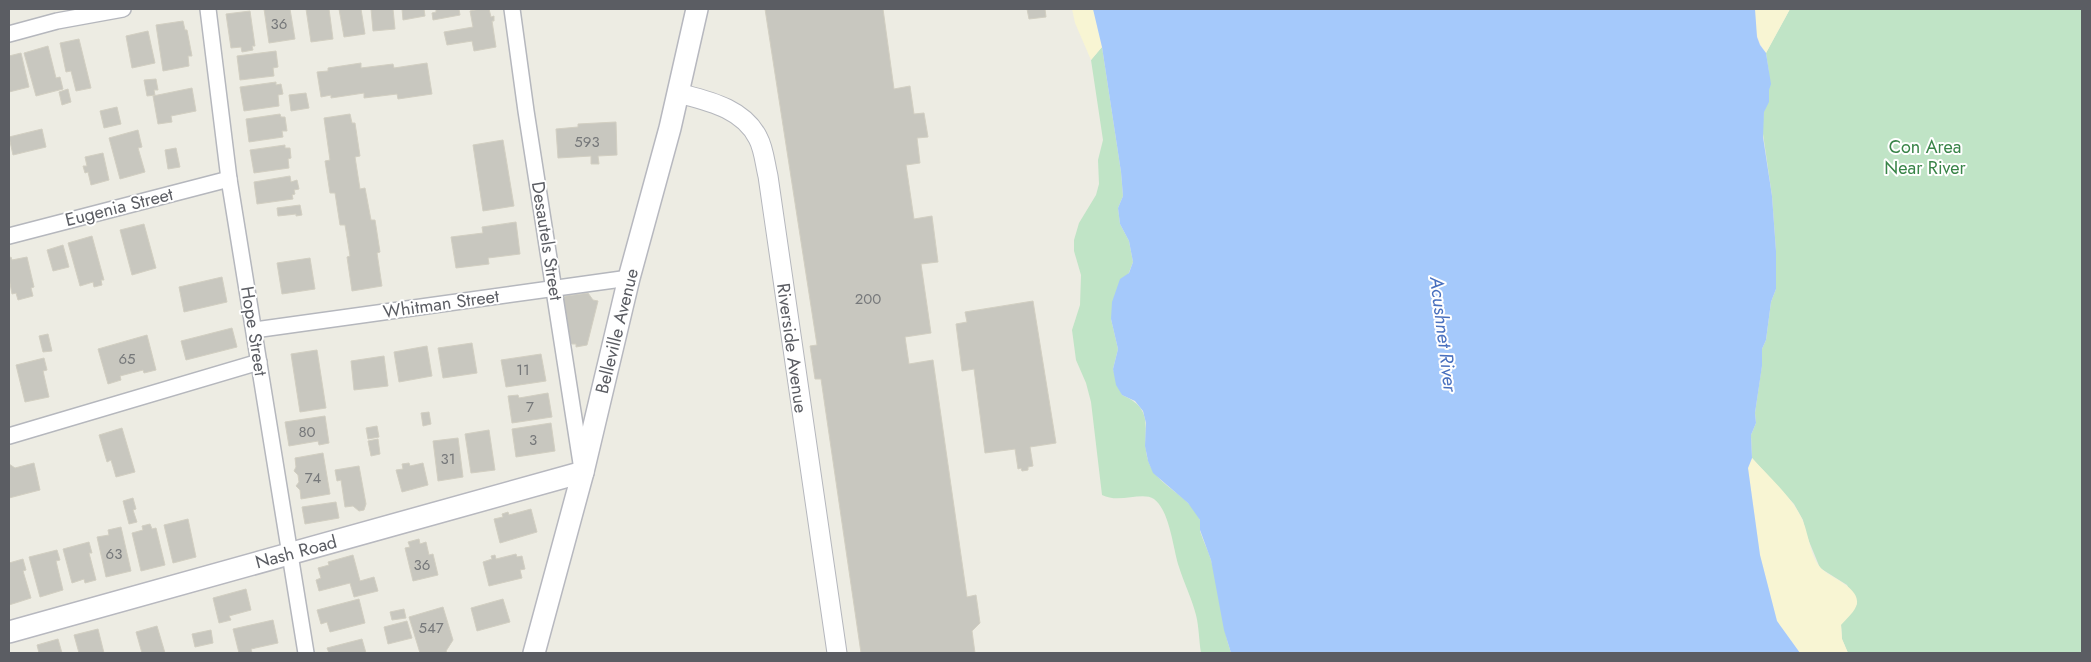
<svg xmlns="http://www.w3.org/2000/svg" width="2091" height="662" viewBox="0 0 2091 662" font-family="Jost,sans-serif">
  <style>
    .green { fill: #c0e4c6 }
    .sand { fill: #f8f5d3 }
    .water { fill: #a5c9fb }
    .building { fill: #c8c7bf; stroke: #d2cfc2 }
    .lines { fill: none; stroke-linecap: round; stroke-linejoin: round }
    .minor-casing { stroke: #b5b7bd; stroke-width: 18 }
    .tertiary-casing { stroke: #b5b7bd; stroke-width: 21 }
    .secondary-casing { stroke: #b7b8bf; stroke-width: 24 }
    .minor { stroke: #fff; stroke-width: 15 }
    .tertiary { stroke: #fff; stroke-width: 19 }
    .secondary { stroke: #fff; stroke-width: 21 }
    .labels { text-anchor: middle; stroke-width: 4; stroke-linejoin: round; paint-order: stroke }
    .number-label { font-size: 15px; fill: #76787a }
    .park-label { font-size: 18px; fill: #398448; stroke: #fff }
    .street-label { font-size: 18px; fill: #5b5d63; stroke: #fff }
    .water-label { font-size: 19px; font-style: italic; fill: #4970be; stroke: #fff }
  </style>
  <rect width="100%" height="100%" fill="#edece3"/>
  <g class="green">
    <polygon points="1790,9 2082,9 2082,653 1848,653 1842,639 1841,624 1857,604 1847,585 1820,568 1806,534 1803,520 1794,504 1752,458 1751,435 1756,423 1755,413 1762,365 1762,349 1766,340 1771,302 1776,289 1776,251 1772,196 1762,127 1769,73 1766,53"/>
    <path d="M1102,47L1121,172L1123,196L1118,208L1120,224L1129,241L1133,262L1111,319L1118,349L1113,369L1122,395C1160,411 1138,435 1149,463C1158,487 1190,495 1200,520C1201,523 1200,527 1200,531C1203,541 1208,550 1211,560C1220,591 1221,623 1231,653H1201C1199,641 1199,627 1196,615C1192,599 1184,583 1179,567C1173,549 1170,511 1154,499C1142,491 1119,504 1102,495L1091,402L1086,383L1076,360L1072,330L1080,305L1081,275L1074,251V240L1079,223L1096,195L1099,184L1098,160L1103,140L1091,60Z"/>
  </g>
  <g class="sand">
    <polygon points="1072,9 1093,9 1102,47 1091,60 1075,23"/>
    <path d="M1755,9H1790L1766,53C1756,41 1754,24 1755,9Z"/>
    <path d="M1752,458C1769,477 1790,495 1801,517C1809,532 1809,554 1820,567C1827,577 1859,586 1857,603C1856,611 1846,619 1841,625L1842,639L1848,653H1800L1777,621L1760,555L1748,468Z"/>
  </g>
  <polygon class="water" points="1093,9 1755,9 1757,37 1760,45 1766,53 1771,84 1769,90 1769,102 1764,112 1763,137 1772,196 1776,251 1776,289 1771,302 1766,340 1762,349 1762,366 1755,413 1756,423 1751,435 1752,458 1748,468 1760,555 1777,621 1800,653 1231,653 1224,630 1211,560 1200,530 1200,520 1188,503 1153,473 1148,461 1145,446 1146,423 1143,411 1135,401 1122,395 1116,385 1113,369 1118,349 1111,319 1112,302 1120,279 1129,273 1133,262 1129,241 1120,224 1118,208 1123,196 1121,172 1102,47"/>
  <g class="building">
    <polygon points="264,9 290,9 295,39 269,43"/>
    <polygon points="306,9 329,9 333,39 311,42"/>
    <polygon points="339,9 361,9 365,34 344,37"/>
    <polygon points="371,9 393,9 395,29 373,31"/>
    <polygon points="402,9 424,9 425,16 403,20"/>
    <polygon points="436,9 459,9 460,15 433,20 432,13 436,12"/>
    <polygon points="480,9 489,9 491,17 494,16 494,21 492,21 496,47 474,51 472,41 447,45 444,32 473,27 470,11"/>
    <polygon points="765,9 883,9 894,89 910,86 914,114 924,113 928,137 917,138 920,163 906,165 914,219 932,216 938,262 921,264 931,333 905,337 909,364 933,360 967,597 976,595 980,623 972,631 975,653 861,653 821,379 815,379 810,346 817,345"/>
    <polygon points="1027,9 1045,9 1046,17 1029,19"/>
    <polygon points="250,11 255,46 252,46 253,50 242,52 241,47 231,48 226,14"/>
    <polygon points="183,21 185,30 187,30 192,56 188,56 189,66 163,71 156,25"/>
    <polygon points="148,31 155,63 132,68 126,36"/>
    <polygon points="79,39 91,88 76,91 71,71 66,72 60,43"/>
    <polygon points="48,46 56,78 60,77 63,89 36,96 24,53"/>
    <polygon points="276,51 278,67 273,68 274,76 240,80 237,56"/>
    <polygon points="21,53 29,87 9,92 9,56"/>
    <polygon points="361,63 361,68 393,64 394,68 427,63 432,94 398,99 397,94 364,98 364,93 331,98 331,95 321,97 317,72 328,71 328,68"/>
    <polygon points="156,79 158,90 154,90 155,95 147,96 144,80"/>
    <polygon points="276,82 276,85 281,84 283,94 278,95 279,106 244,111 240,87"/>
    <polygon points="192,88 196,111 171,116 172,122 158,124 153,96"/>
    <polygon points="68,89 71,102 62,105 59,92"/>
    <polygon points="306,93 309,108 291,111 289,95"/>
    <polygon points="117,107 121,124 104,128 100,111"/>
    <polygon points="280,114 281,117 285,117 287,131 282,131 283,137 249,142 246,119"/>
    <polygon points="350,114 352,123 355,123 360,156 355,157 360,189 365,188 371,220 375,220 380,252 377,253 382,286 352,291 347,257 350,256 345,225 340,225 335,193 330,193 325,161 330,160 324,118"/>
    <polygon points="616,122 617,155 598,156 599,164 591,164 591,156 558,158 556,129 578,127 578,124"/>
    <polygon points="42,129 46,147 13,155 9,137"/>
    <polygon points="138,130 142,147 138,148 145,172 120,179 109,138"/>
    <polygon points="503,140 514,206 483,211 473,145"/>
    <polygon points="285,145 285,148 290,148 291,158 288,159 289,168 254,173 250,150"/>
    <polygon points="176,148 180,167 168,169 165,150"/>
    <polygon points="103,153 109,180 91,185 88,172 85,173 83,166 87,166 85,157"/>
    <polygon points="290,176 291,182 297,180 299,189 294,190 295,194 292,195 293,199 257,204 254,182"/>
    <polygon points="300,205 302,215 296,216 296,214 278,216 277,208"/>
    <polygon points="516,222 520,254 488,258 489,264 456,268 451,237 483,233 482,227"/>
    <polygon points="144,224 156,268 132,275 120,230"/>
    <polygon points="92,236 104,280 101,280 102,285 94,287 93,282 80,286 68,243"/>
    <polygon points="63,245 69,267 53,271 47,250"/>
    <polygon points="11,257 12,260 27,257 34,287 31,288 33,296 18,300 16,293 12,294 9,278 9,258"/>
    <polygon points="310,258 315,289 282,294 277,263"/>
    <polygon points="222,277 227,302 184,312 179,287"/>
    <polygon points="588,293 593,300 598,301 587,345 576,347 576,344 572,344 564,335 559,297"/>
    <polygon points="1033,301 1056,443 1030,447 1033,466 1028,467 1028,470 1022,471 1021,468 1018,469 1015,449 985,453 974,369 962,371 956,324 967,322 965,312"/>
    <polygon points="232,328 237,347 186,360 181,341"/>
    <polygon points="48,334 52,351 43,352 39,336"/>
    <polygon points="147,335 156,370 144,373 143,370 120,376 121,380 108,384 98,349"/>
    <polygon points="472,343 477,373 443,378 438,348"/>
    <polygon points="427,346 432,376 399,382 394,352"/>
    <polygon points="317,350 326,408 300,412 291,354"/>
    <polygon points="541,354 546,381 506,387 501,360"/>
    <polygon points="384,356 388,386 354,390 351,361"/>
    <polygon points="44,358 47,370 43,371 49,397 25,402 16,365"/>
    <polygon points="548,393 552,417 512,423 508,396 518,395 519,398"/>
    <polygon points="429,412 431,424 423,426 421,413"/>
    <polygon points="325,416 329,443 319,445 318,441 289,446 285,422"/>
    <polygon points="551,423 555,451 516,457 512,429"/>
    <polygon points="377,426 379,437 368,439 366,428"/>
    <polygon points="122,428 135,472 116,477 111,460 107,462 99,435"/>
    <polygon points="489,430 495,470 471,473 465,434"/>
    <polygon points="458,438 463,477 438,481 433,441"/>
    <polygon points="378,439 380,454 371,456 368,441"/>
    <polygon points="323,453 330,494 301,499 300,490 296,486 299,482 298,475 294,471 296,467 295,458"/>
    <polygon points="34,463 40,490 9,498 9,464 15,468"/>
    <polygon points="409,463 410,466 423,463 428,485 402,492 396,470 403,469 402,464"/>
    <polygon points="359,466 366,504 364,510 359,511 353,506 345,507 341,480 337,481 335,470"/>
    <polygon points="133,498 136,509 133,510 137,522 129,524 123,501"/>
    <polygon points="336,502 339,518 305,524 302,507"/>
    <polygon points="531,509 537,532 500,543 494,519 503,517 502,514 508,512 509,515"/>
    <polygon points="188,519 196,557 173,563 164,525"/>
    <polygon points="150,524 152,529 156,528 165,565 141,571 132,533 143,530 142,526"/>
    <polygon points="121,527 131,571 106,577 97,537 109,535 108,530"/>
    <polygon points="419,539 420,544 426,542 429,555 433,554 438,575 413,581 405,548 410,547 408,542"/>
    <polygon points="89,542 92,553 89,553 96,580 85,583 84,579 72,583 63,549"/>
    <polygon points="57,550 60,560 56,561 63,590 40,597 29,557"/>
    <polygon points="516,554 517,557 522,556 525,569 520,570 522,578 489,586 483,562 492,559 491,556 495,555 496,559"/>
    <polygon points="353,555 360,581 374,577 378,591 354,597 350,583 319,591 316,580 321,578 318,568 329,565 328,562"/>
    <polygon points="23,559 26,570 23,571 31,598 9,605 9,563"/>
    <polygon points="246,589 251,610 229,616 231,620 219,623 213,598"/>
    <polygon points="359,599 365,623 330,632 327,622 321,624 317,610"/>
    <polygon points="503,599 510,622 477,631 471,608"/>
    <polygon points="443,607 453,640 446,651 447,653 420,653 409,617"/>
    <polygon points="404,609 406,618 392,620 390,612"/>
    <polygon points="273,620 278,643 251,649 252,653 239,653 233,629"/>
    <polygon points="407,621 412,638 388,644 384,627"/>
    <polygon points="157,626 165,653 142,653 136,632"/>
    <polygon points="98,629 104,653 79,653 74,635"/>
    <polygon points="211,630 213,643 195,647 192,634"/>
    <polygon points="58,639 62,653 39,653 37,645"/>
    <polygon points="362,639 366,653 329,653 327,648"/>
  </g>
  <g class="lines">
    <g class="minor-casing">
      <g id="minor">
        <polyline points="208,9 229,179 306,653"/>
        <polyline points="512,9 526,111 581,463"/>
        <polyline points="9,34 57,21 123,9"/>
        <polyline points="9,236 229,179"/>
        <polyline points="254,330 629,278"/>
        <polyline points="9,436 259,362"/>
      </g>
    </g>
    <g class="tertiary-casing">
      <path id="tertiary" d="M678,93C708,101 743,108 758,138C764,149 765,164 768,176L837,653"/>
    </g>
    <g class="secondary-casing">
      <g id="secondary">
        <polyline points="9,632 583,472"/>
        <polyline points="534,653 583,472 629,278 670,128 697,9"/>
      </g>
    </g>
    <use href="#minor" class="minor"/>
    <use href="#tertiary" class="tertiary"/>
    <use href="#secondary" class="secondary"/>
  </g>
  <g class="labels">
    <g class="number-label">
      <text x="279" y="29">36</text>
      <text x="587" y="147">593</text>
      <text x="868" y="304">200</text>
      <text x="127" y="364">65</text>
      <text x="523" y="375">11</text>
      <text x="530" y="412">7</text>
      <text x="307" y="437">80</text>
      <text x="533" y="445">3</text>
      <text x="448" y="464">31</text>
      <text x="313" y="483">74</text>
      <text x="114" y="559">63</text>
      <text x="422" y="570">36</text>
      <text x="431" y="633">547</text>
    </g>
    <g class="park-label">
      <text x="1925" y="153">Con Area<tspan x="1925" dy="21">Near River</tspan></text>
    </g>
    <g class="street-label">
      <text transform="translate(119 207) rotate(-14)" y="6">Eugenia Street</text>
      <text transform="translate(547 241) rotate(81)" y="6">Desautels Street</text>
      <text transform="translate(441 304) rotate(-8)" y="6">Whitman Street</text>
      <text transform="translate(254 331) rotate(81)" y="6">Hope Street</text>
      <text transform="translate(617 331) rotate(-76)" y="6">Belleville Avenue</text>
      <text transform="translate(792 348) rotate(82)" y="6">Riverside Avenue</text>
      <text transform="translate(296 552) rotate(-15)" y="6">Nash Road</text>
    </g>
    <g class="water-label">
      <text transform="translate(1444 334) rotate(83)" y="7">Acushnet River</text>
    </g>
  </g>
  <rect width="2091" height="662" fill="none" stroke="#5b5d63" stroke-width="20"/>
</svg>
